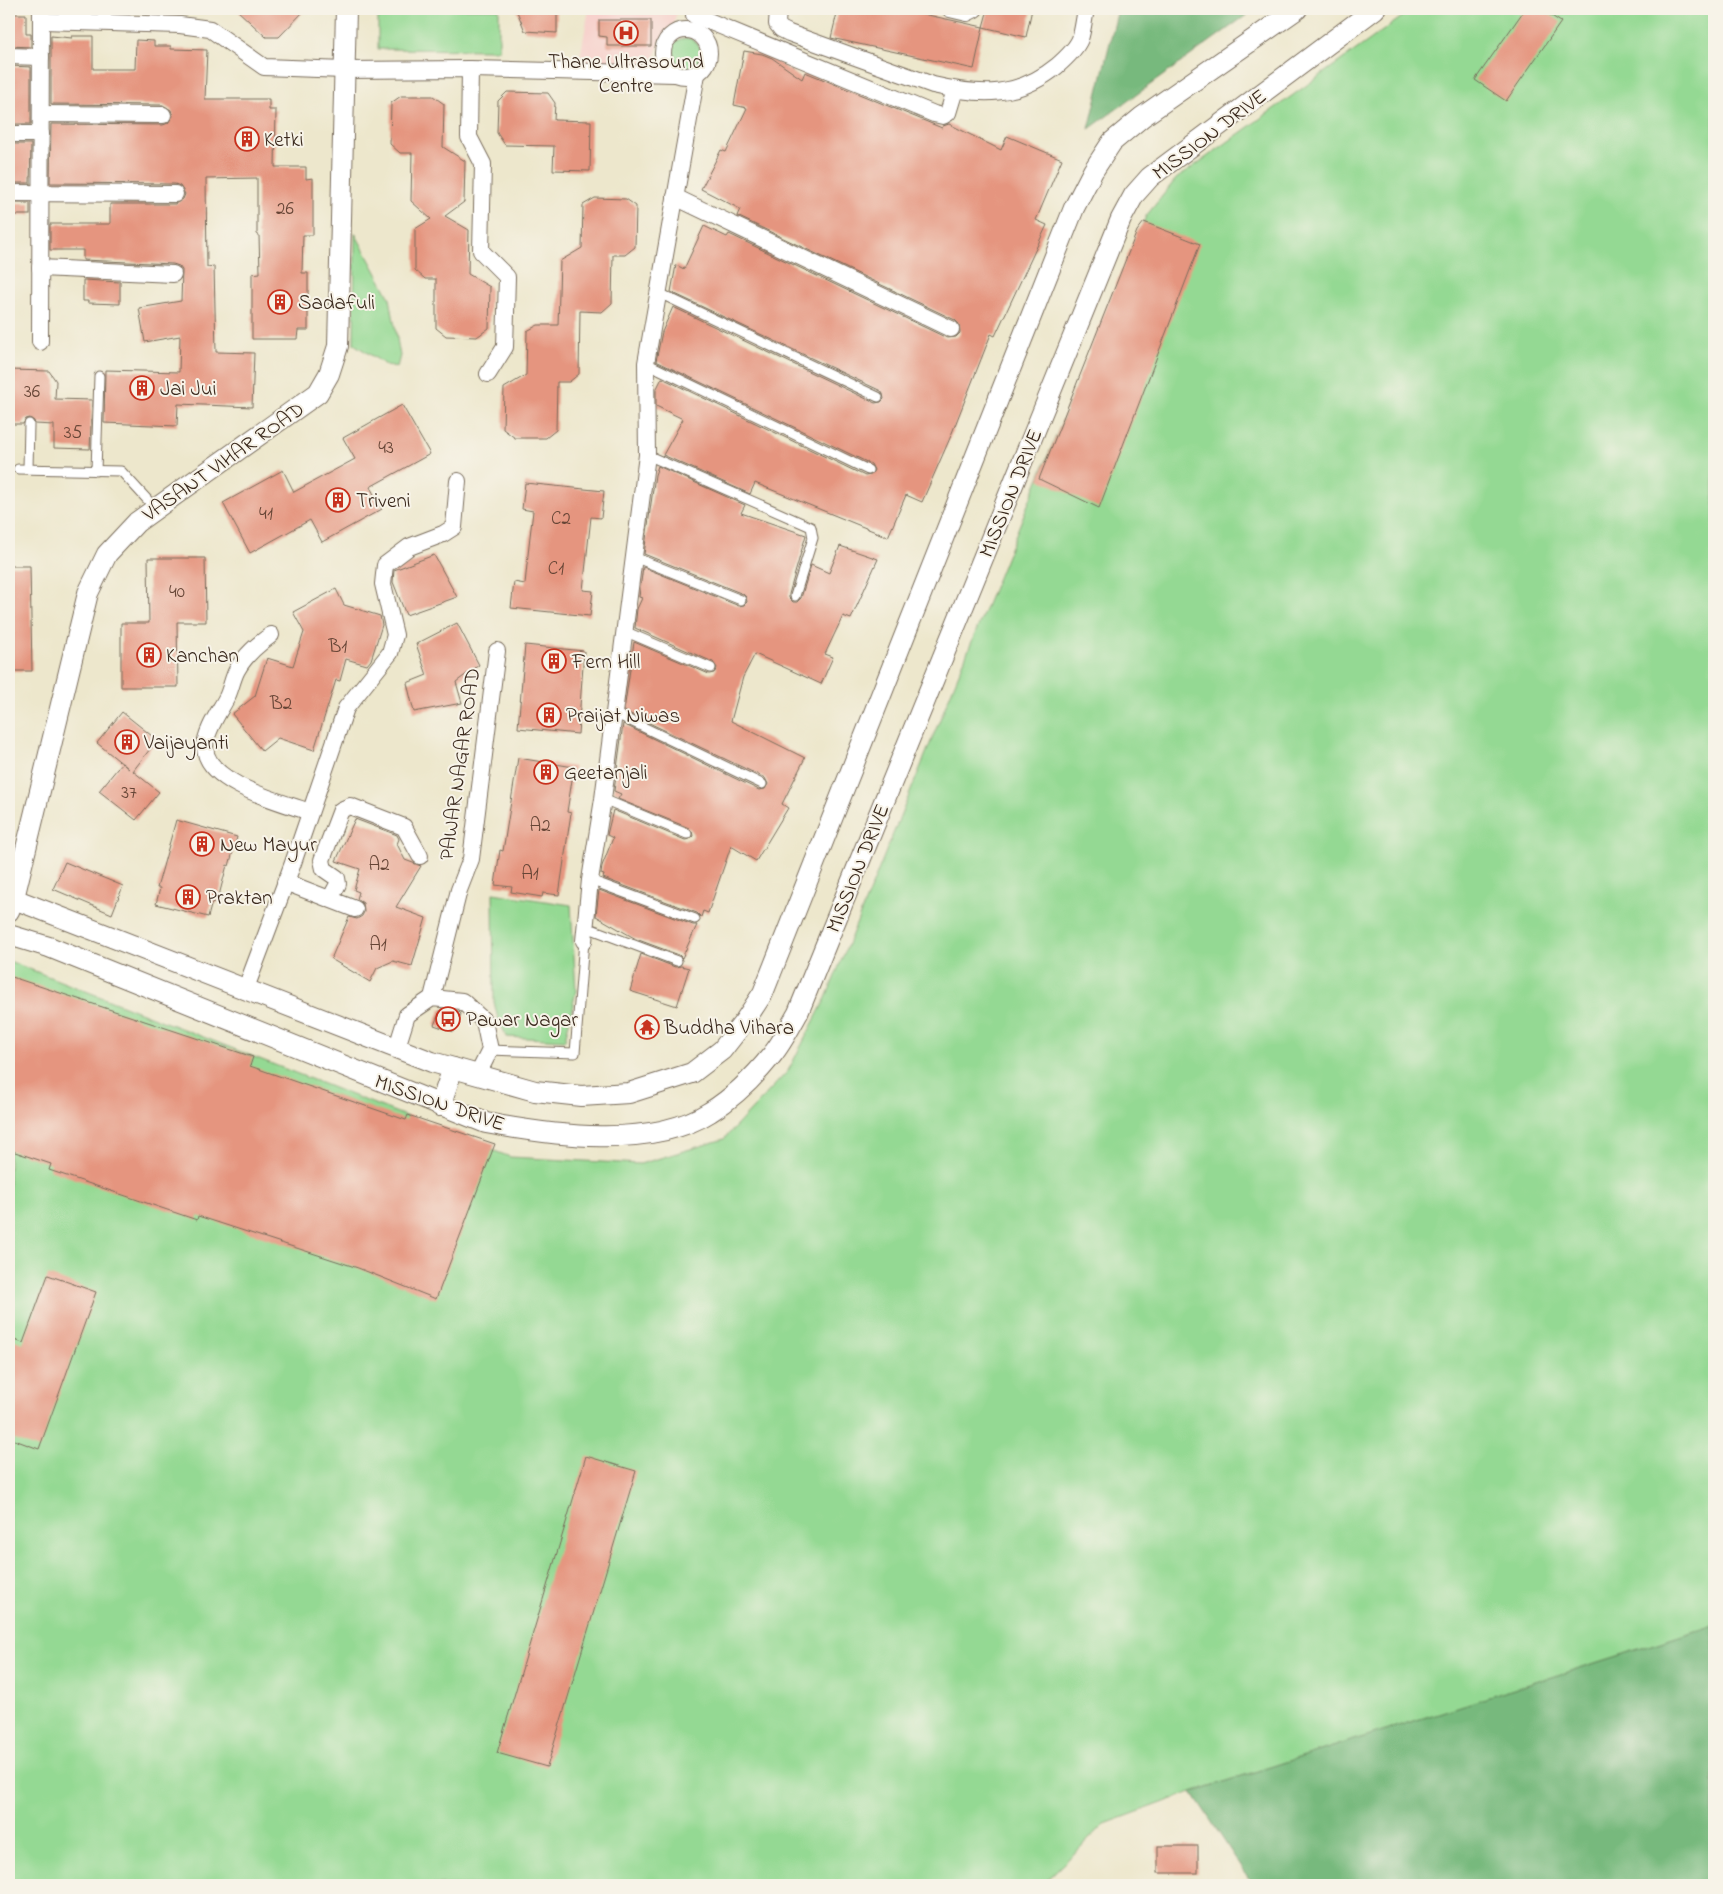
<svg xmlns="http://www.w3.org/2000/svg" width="1723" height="1894" viewBox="0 0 1723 1894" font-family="'Indie Flower',sans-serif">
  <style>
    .built { fill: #f7d0cb }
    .green { fill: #94d993; stroke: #688258 }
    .forest { fill: #77b97d; stroke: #59724e }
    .building { fill: #e5957f }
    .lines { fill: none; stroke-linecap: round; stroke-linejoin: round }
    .service-casing { stroke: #796c5b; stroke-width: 11 }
    .minor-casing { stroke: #796c5b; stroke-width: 18 }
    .tertiary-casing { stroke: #796c5b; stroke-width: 22 }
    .service { stroke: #fff; stroke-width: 9 }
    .minor { stroke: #fff; stroke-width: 16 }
    .tertiary { stroke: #fff; stroke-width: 20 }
    .labels { text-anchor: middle; stroke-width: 4; stroke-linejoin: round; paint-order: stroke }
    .number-label { font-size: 19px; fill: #664536 }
    .poi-label { font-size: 21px; fill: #3b2a1e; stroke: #f7f3e8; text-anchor: start }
    .street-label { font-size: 21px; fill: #3b2a1e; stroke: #f7f3e8 }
  </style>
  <rect width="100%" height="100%" fill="#f7f3e8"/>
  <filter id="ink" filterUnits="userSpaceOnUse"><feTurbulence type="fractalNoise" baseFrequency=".02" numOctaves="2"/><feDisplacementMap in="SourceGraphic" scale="10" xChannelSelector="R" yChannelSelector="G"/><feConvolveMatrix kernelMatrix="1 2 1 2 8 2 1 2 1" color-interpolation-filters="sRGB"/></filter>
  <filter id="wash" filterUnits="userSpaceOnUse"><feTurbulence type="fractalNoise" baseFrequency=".0096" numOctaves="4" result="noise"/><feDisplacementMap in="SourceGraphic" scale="20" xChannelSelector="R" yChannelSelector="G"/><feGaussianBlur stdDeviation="1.12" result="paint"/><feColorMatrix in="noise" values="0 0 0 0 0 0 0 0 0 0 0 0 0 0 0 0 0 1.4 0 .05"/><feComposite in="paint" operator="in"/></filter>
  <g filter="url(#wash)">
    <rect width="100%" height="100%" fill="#ede7cc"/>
    <polygon class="built" points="589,9 661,9 677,12 673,25 660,41 653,64 579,63"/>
    <g class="green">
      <polygon points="378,9 499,9 499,50 378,49"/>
      <polygon points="1413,9 1714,9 1714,1625 1192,1792 1105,1824 1041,1885 9,1885 9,961 510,1157 640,1164 724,1139 788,1071 826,998 1146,216 1176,179"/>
      <circle cx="686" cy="53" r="15"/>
      <polygon points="355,233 390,298 400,356 397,367 386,365 354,344"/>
      <polygon points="493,893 571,905 576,991 565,1040 507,1037 498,1019 494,1002"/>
    </g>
    <g class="forest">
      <polygon points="1118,9 1255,9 1089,129"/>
      <polygon points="1714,1625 1714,1885 1253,1885 1192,1792"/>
    </g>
    <g id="blocks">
      <g class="building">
        <polygon points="236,9 306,9 279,37 266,37"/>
        <polygon points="516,9 557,9 557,33 525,31"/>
        <polygon points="838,9 900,9 983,27 974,69 831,38"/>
        <polygon points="988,9 1032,9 1026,37 983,27"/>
        <polygon points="1525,9 1541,9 1561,22 1506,101 1475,80"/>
        <polygon points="9,14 26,14 26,34 31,34 31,47 9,46"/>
        <polygon points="599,20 651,20 651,46 607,46 607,37 599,36"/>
        <polygon points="51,36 72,38 72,36 93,36 93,69 135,69 136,40 154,41 154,46 171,46 171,49 207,50 205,99 269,99 269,110 276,110 275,167 306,167 306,179 313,178 313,235 303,235 302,273 308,273 308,330 298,330 297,339 252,339 252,274 260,273 259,235 257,235 257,178 206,179 207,267 214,266 216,352 254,353 252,407 178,404 177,426 104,423 105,370 179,372 180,336 145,342 139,308 181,301 182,270 179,266 173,264 83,260 83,250 50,250 50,224 110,224 110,204 175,204 183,199 185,194 180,186 175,184 50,183 51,124 163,125 168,123 173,116 171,110 163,105 51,104"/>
        <polygon points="744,51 762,54 772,58 802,79 805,72 942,128 943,126 949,124 1001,150 1007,136 1062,159 1036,220 1047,225 995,336 991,334 950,438 922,502 906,495 888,537 755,483 750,494 663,455 683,419 656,406 656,390 662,378 865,476 871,475 874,470 871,464 656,361 662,332 673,307 875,403 881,402 884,399 883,394 881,391 671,292 676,265 684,269 704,226 727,237 729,234 947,338 956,337 960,333 959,324 955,320 737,216 740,209 701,189 721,150 726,152 747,108 734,105"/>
        <polygon points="9,66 31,67 31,124 9,124"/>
        <polygon points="507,92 548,93 555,103 554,120 591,121 590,171 553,170 554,146 505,145 497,133 498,101"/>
        <polygon points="401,96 433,96 444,104 443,147 465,161 464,202 445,216 469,230 468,274 490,287 489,328 477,337 446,336 436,328 436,279 425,279 415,270 415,229 431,219 411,201 412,153 400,153 390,144 391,103"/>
        <polygon points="9,144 31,144 30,183 9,183"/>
        <polygon points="595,198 626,199 636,206 635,247 625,255 613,255 612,303 602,312 580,311 579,374 569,382 557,382 556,430 546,438 515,438 503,429 504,388 526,375 527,331 538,325 558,325 560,261 582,248 583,205"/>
        <rect x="9" y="203" width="21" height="12"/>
        <polygon points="1144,222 1200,244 1099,508 1039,479 1137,231"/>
        <polygon points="83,280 120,282 120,304 88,303 88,301 83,301"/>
        <polygon points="9,370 49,371 56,381 55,399 92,400 90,449 54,448 54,425 35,424 34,421 30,418 26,419 23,424 9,424"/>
        <polygon points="402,405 430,454 370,487 382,509 322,542 310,520 250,553 223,503 283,470 294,492 355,459 343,438"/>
        <polygon points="658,466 745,505 741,513 806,535 789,594 789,598 793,602 797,602 801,598 811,565 829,573 840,546 878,559 851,619 843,616 825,654 833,657 821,684 755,654 743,677 731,721 805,758 782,804 788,808 756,861 731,846 708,913 703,911 701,917 697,913 603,878 604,875 601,874 602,866 613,838 607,835 613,810 685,840 690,839 693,836 692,831 689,828 618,799 621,794 614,791 623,724 759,790 765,789 768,784 765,778 624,711 634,642 709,674 714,673 717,668 713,662 635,628 637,609 642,598 639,597 643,567 739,606 744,605 747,602 746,597 743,594 644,554 655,475"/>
        <polygon points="525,483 604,491 601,518 591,517 583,590 593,591 590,616 511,608 514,582 525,584 529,545 533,511 522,509"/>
        <polygon points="434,555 457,597 406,615 393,582 394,570"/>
        <polygon points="148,558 205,558 206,622 177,622 178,687 121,687 121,623 149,623"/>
        <polygon points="9,566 30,566 32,671 9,671"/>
        <polygon points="336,589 344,605 380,616 382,625 371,660 367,665 346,659 340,681 336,680 314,750 278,738 262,751 232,714 255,696 267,658 293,666 304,632 293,612"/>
        <polygon points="457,623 479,665 456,682 462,703 414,712 407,683 427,675 416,644"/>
        <polygon points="525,645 584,651 578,734 518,728"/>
        <polygon points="122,712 157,740 133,771 159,792 136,820 99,791 122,763 129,769 97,743"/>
        <polygon points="518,758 574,767 567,812 571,813 559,895 543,893 542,897 511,892 512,887 495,885 500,850 503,851"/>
        <polygon points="355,819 397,835 399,839 397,844 405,860 421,866 396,907 426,918 412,966 393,961 377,968 370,982 331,959 349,917 357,919 362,916 364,912 363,903 357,899 359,892 354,890 360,869 336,861"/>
        <polygon points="176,820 237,837 229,866 227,865 217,903 212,902 208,917 156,904 160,888 157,888"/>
        <polygon points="65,862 123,886 112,914 53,889"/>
        <polygon points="599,890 693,925 697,925 682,958 679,955 636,939 596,916"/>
        <polygon points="641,954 675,967 681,966 689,968 677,1006 630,991"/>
        <polygon points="9,976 253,1057 250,1066 406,1120 408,1115 495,1144 436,1299 358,1268 198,1216 197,1220 49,1170 51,1164 9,1150"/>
        <polygon points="441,1009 458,1011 461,1014 454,1032 434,1025"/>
        <polygon points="48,1275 96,1292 39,1449 9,1438 9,1338 23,1343"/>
        <polygon points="586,1456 636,1471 547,1767 497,1753"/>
        <rect x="1158" y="1846" width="40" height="27"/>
      </g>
    </g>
  </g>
  <g filter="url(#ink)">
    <use href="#blocks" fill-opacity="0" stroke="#796c5b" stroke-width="1"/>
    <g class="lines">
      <g class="service-casing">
        <g id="service">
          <polyline points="659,293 878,397"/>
          <polyline points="646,363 868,470"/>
          <polyline points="647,455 811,527 813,538 795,596"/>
          <polyline points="18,469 121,471 155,508"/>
          <polyline points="28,469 29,424"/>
          <polyline points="96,471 99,376"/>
          <polyline points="634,557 741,600"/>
          <polyline points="624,631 711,668"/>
          <polyline points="614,713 762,784"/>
          <polyline points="603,799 687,834"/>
          <polyline points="590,880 695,919"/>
          <polyline points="586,927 677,961"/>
          <polyline points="490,1050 575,1053 584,941"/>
        </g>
      </g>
      <g class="minor-casing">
        <g id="minor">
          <path d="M778,9L777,24L781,29L789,33L933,85C980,96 1018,98 1057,66C1065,59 1076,49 1080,39C1083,30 1084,19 1086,9"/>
          <polyline points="950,9 967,13 975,9"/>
          <polyline points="694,15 934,114 943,116 948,113 955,90"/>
          <polyline points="42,21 180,25 210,29 264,67 344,70 470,69 675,74"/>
          <circle cx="686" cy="53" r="23"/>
          <polyline points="9,56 41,57"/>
          <polyline points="470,69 469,137 483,164 481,251 507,277 505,347 488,374"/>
          <polyline points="41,114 163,115"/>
          <polyline points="9,134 41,134"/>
          <polyline points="9,193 175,194"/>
          <polyline points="675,197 951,329"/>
          <polyline points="40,268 173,274"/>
          <polyline points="40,342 41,9"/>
          <path d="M271,635C257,645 245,655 237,670C232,679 231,690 226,699C219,712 205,732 205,747C206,784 282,802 310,812"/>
          <polyline points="285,882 355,909"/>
          <polyline points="330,899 338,884 337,878 324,869 322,860 341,810 350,806 404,827 420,856"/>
          <polyline points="584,941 590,880 603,799 647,455 646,363 697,74"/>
          <polyline points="246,988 293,863 346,708 390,653 395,635 383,584 385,565 409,547 443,534 454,527 458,481"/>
          <polyline points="432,998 459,890 471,859 497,651"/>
          <polyline points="397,1047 407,1015 432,998 462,1001 484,1021 490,1050 477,1076"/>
        </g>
      </g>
      <g class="tertiary-casing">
        <g id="tertiary">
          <polyline points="9,897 432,1062 535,1091 581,1096 629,1093 692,1073 722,1050 744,1022 763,993 1074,208 1093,171 1112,142 1142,117 1297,9"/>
          <polyline points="9,911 14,898 88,593 107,554 137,522 318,393 329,374 338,346 346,9"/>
          <path d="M9,935L49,947L486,1123C551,1135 651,1150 710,1112C733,1098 755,1076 772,1055C782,1043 790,1027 798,1013L1121,219L1134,195L1150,177L1375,9"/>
          <polyline points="440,1106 453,1068"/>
        </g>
      </g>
      <use href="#service" class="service"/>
      <use href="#minor" class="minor"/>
      <use href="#tertiary" class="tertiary"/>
    </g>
  </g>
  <defs>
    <g id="hospital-ring" transform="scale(1.25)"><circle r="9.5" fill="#f7f3e8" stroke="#c8321e" stroke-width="1.5"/><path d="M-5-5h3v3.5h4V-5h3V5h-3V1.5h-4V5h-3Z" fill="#c8321e"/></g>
    <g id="building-ring" transform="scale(1.25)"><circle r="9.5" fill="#f7f3e8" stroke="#c8321e" stroke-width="1.5"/><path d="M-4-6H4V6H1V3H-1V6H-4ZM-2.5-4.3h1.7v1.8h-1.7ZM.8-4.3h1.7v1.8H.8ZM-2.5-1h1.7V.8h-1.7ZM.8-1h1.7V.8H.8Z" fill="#c8321e"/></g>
    <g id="bus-ring" transform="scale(1.25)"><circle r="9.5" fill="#f7f3e8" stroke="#c8321e" stroke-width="1.5"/><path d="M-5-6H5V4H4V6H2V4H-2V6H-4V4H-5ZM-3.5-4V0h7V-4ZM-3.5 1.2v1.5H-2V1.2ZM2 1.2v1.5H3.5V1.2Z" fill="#c8321e"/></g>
    <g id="temple-ring" transform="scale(1.25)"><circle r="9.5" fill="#f7f3e8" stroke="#c8321e" stroke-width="1.5"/><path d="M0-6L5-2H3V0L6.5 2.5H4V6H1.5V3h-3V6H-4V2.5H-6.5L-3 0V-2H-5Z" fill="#c8321e"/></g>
  </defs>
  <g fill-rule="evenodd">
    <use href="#hospital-ring" x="626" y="33"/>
    <use href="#building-ring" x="247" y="139"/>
    <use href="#building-ring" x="280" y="302"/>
    <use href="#building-ring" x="142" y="388"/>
    <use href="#building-ring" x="338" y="500"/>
    <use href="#building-ring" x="149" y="655"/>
    <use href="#building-ring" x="554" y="661"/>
    <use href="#building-ring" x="549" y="715"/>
    <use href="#building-ring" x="127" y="742"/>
    <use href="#building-ring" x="546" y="772"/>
    <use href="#building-ring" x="202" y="844"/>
    <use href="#building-ring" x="188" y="897"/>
    <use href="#bus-ring" x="448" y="1019"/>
    <use href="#temple-ring" x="647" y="1027"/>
  </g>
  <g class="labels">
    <g class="number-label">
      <text x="285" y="214">26</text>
      <text x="32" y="397">36</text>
      <text x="73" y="438">35</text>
      <text x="386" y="453">43</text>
      <text x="266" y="519">41</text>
      <text x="561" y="524">C2</text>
      <text x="556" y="574">C1</text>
      <text x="177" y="597">40</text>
      <text x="338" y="652">B1</text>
      <text x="281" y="709">B2</text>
      <text x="129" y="798">37</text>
      <text x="540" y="831">A2</text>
      <text x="379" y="870">A2</text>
      <text x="530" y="879">A1</text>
      <text x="378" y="950">A1</text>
    </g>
    <g class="poi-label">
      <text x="626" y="68" text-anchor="middle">Thane Ultrasound<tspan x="626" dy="24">Centre</tspan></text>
      <text x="264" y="146">Ketki</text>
      <text x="298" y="309">Sadafuli</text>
      <text x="160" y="395">Jai Jui</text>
      <text x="356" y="507">Triveni</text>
      <text x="166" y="662">Kanchan</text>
      <text x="572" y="668">Fern Hill</text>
      <text x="566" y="722">Praijat Niwas</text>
      <text x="144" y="749">Vaijayanti</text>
      <text x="564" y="779">Geetanjali</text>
      <text x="220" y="851">New Mayur</text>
      <text x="206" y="904">Praktan</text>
      <text x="466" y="1026">Pawar Nagar</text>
      <text x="664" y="1034">Buddha Vihara</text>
    </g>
    <g class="street-label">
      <text transform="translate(1209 134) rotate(-37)" y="7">MISSION DRIVE</text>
      <text transform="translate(223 461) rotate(-35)" y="7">VASANT VIHAR ROAD</text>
      <text transform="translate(1010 493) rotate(-68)" y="7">MISSION DRIVE</text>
      <text transform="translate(459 764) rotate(-82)" y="7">PAWAR NAGAR ROAD</text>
      <text transform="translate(857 868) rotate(-68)" y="7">MISSION DRIVE</text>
      <text transform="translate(440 1102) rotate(19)" y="7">MISSION DRIVE</text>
    </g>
  </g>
  <rect width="1723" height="1894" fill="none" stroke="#f7f3e8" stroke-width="30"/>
</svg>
